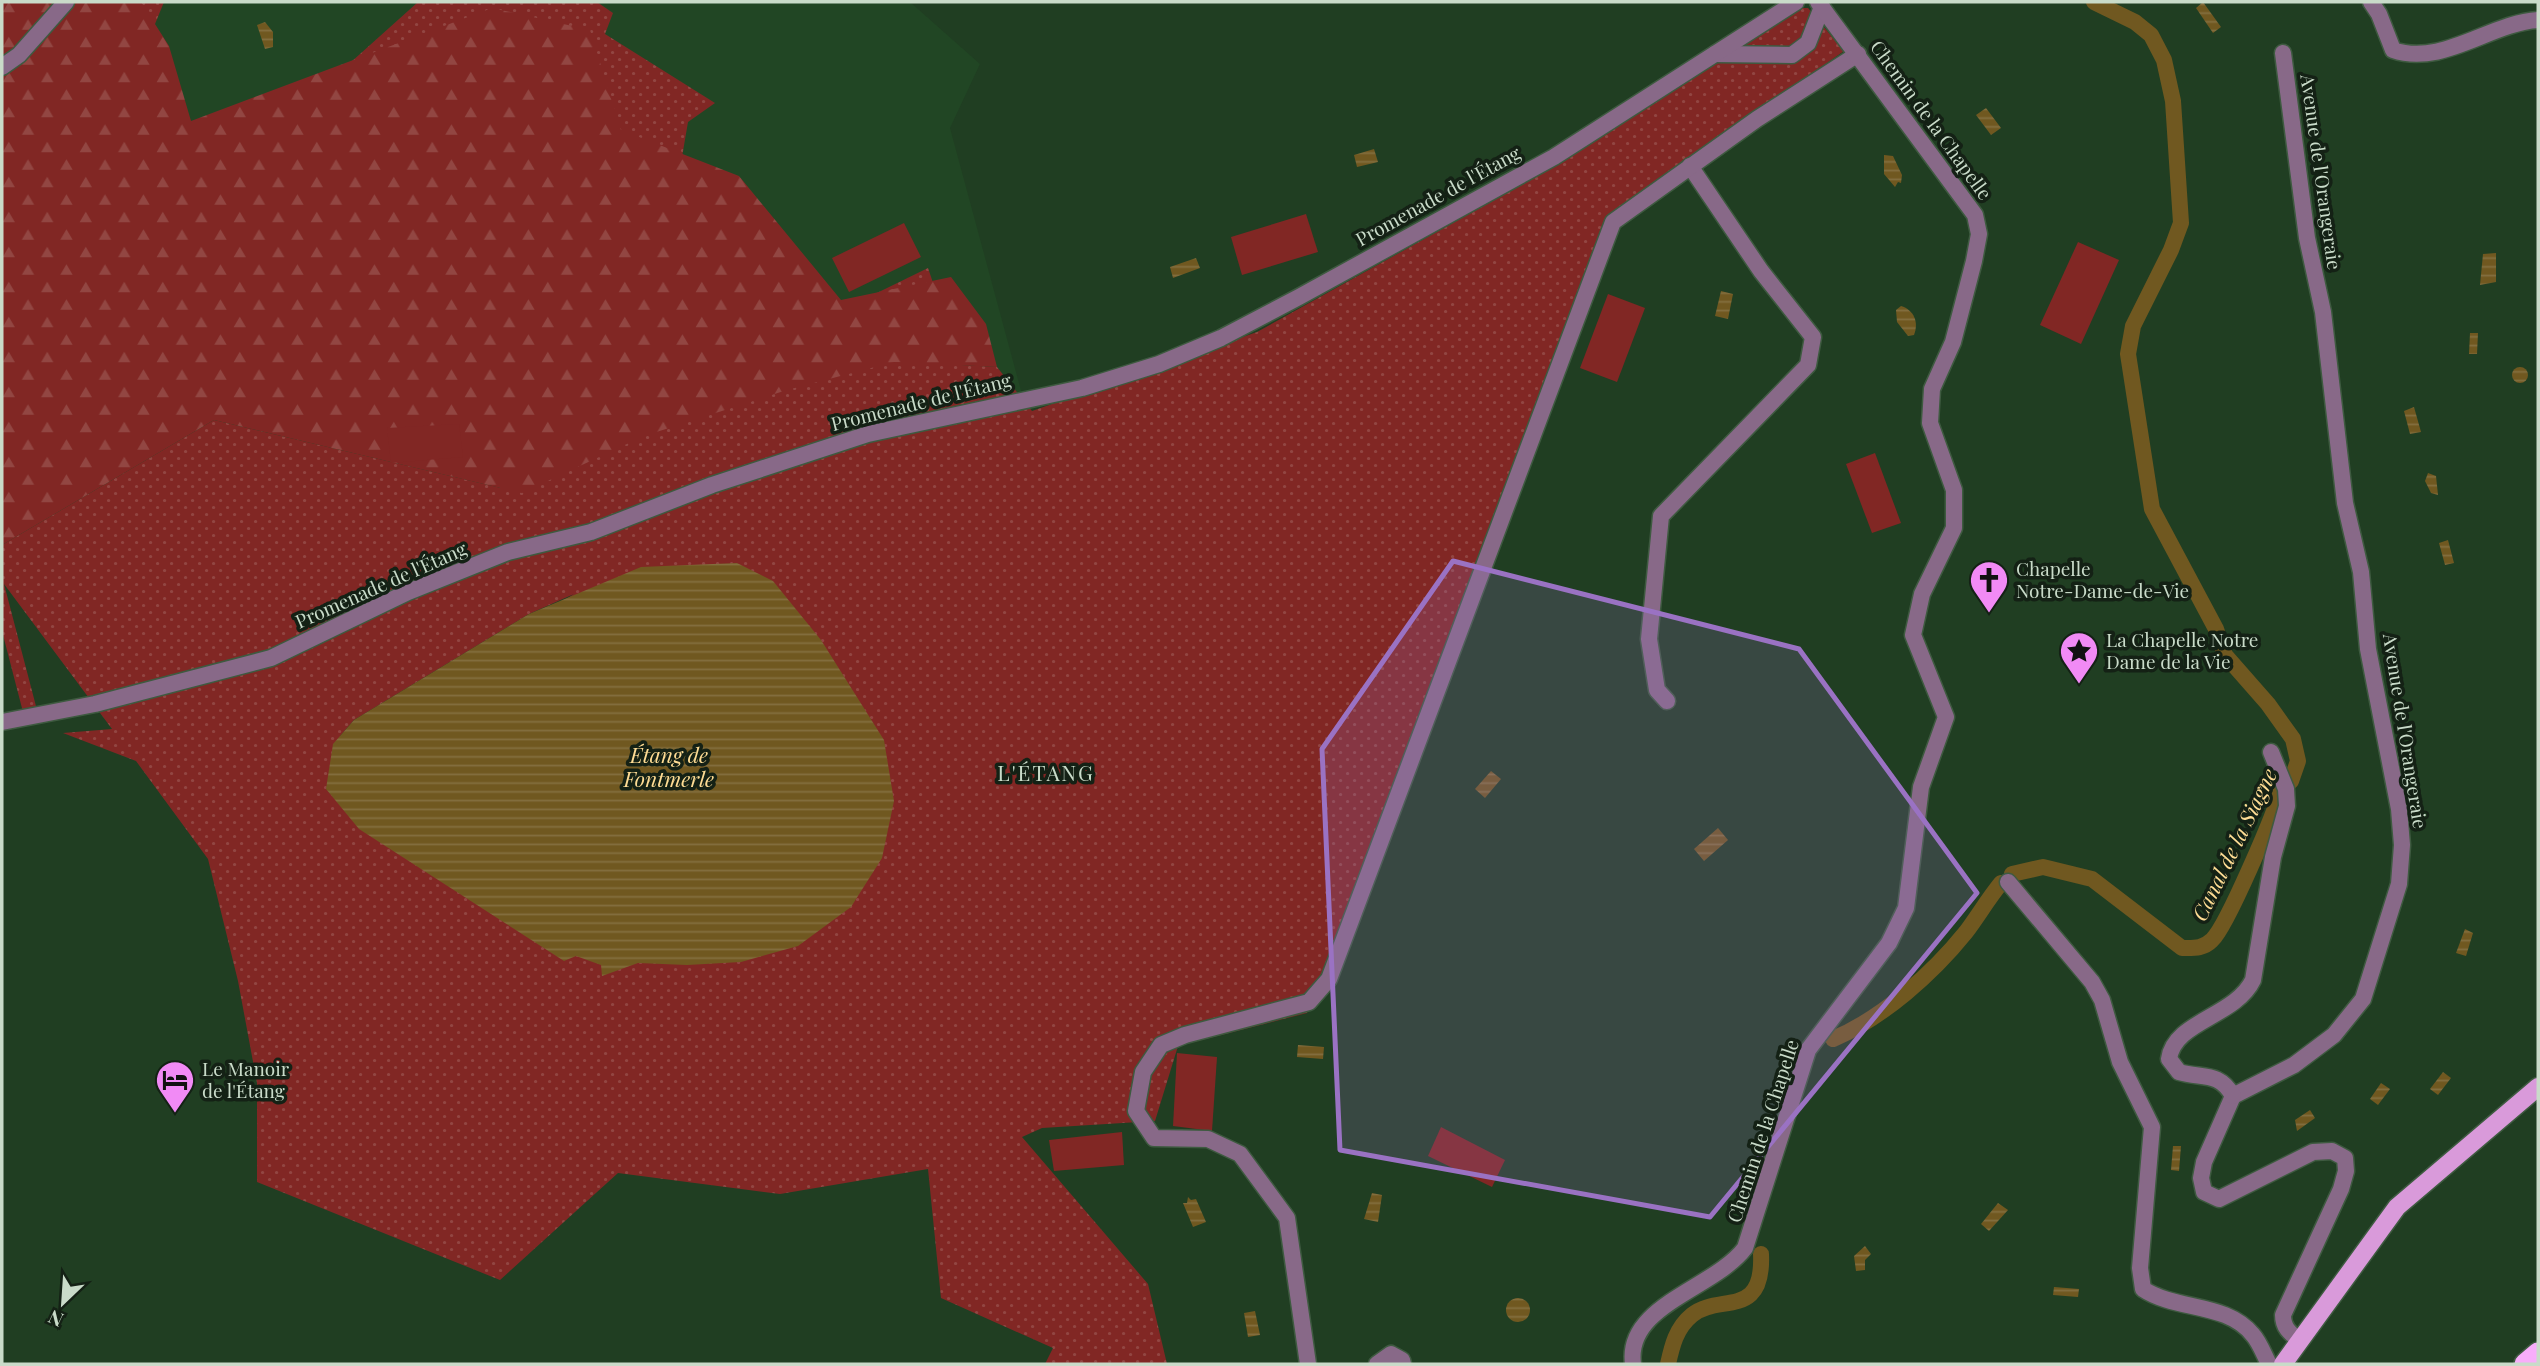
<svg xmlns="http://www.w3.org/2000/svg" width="2540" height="1366" viewBox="0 0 2540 1366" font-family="'Playfair Display',serif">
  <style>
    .built { fill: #214624 }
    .green { fill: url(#green-dots); fill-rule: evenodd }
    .forest { fill: url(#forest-firs) }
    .pitch { fill: #812724 }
    .water { fill: url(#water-rules) }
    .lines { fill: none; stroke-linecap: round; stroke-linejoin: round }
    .canal { stroke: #705820; stroke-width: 16 }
    .minor-casing { stroke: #3e5a40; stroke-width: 19 }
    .major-casing { stroke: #3e5a40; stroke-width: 21 }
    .highway-casing { stroke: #3e5a40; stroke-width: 24 }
    .minor { stroke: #886988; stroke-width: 16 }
    .major { stroke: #d99ada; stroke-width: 18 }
    .highway { stroke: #f8adfa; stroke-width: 21 }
    .marked { fill: #9a72c3; fill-opacity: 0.2; stroke: #9a72c3; stroke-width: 5; stroke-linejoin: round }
    .labels { text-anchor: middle; stroke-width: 7; stroke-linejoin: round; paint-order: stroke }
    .street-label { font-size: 19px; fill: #c9dbc9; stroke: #142115 }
    .poi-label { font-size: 19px; fill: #c9dbc9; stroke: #142115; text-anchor: start }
    .water-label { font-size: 21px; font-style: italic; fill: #fedc94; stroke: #142115 }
    .neighbourhood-label { font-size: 21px; letter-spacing: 2px; fill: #c9dbc9; stroke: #142115 }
  </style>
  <defs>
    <pattern id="green-dots" width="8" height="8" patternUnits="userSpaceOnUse" patternTransform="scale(1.75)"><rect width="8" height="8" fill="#812724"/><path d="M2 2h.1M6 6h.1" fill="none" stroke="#924642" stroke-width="1.8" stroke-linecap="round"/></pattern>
    <pattern id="forest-firs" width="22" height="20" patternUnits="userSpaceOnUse" patternTransform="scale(1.75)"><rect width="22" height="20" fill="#812724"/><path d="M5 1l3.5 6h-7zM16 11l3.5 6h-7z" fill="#924642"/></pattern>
    <pattern id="water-rules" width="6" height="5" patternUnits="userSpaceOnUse" patternTransform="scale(1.75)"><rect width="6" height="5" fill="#705820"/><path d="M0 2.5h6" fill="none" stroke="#836f3f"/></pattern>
  </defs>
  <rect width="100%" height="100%" fill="#203e22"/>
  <polygon class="built" points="2,2 910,2 980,64 950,128 1023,398 2,580"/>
  <path class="green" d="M2,2H164L128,90L152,141L331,80L418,2H597L613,13L605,34L715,103L688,122L676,192L842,310L928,268L961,365L997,367L1032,411L1257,332L1548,170L1798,8H1808L1844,51L1605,219L1307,1013L1178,1046L1155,1121L1042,1128L1022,1137L1148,1284L1167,1364H1045L1053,1348L941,1298L928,1169L780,1194L618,1173L500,1280L257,1182V1083L238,981L208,859L136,761L63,733L112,729L4,584L37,710L23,712L2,631V545L214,420L501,488ZM574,594L340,736L354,720L529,614Z"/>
  <polygon class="forest" points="2,2 141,2 169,46 191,121 492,8 590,30 621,130 739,176 841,300 951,277 986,324 997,367 894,362 787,390 644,436 522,493 214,420 2,545"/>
  <g class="pitch">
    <polygon points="1306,214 1318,252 1242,275 1231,237"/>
    <polygon points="904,223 921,257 849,292 832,258"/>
    <polygon points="2078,242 2119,260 2081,344 2040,325"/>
    <polygon points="1608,294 1645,308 1617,382 1580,368"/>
    <polygon points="459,424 463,457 391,463 387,428"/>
    <polygon points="1875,453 1901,523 1872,533 1846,464"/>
    <polygon points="1177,1053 1217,1057 1212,1131 1173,1126"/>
    <polygon points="1441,1127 1505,1160 1492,1187 1428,1156"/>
    <polygon points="1122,1132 1124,1165 1054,1171 1049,1140"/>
  </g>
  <g class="water">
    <polygon points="2203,2 2221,27 2213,33 2196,8"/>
    <polygon points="265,22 273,32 273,47 265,49 257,25"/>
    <polygon points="1986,108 2001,128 1991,135 1976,115"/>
    <polygon points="1374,149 1378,162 1357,167 1354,155"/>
    <polygon points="1884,155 1893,156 1902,175 1901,183 1898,182 1895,187 1884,174"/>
    <polygon points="2496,253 2496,282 2480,285 2483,254"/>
    <polygon points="1196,258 1200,268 1173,278 1170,267"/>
    <polygon points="1721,291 1733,294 1728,319 1715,316"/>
    <path d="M1901,306C1914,310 1919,322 1914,335L1908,336L1897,322L1896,310Z"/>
    <polygon points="2470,333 2478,333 2477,354 2469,354"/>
    <circle cx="2520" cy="375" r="8"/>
    <polygon points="2414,407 2421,432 2410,434 2404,411"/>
    <polygon points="2428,473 2436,476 2438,495 2431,493 2425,481"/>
    <polygon points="2448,540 2454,563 2445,565 2439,543"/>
    <polygon points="737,563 773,581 821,640 884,740 894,801 882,858 851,907 798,946 741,962 687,965 638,963 602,976 601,965 576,956 564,961 359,829 326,789 333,744 354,720 529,614 641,567"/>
    <polygon points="1491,771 1501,779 1485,798 1475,789"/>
    <polygon points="1718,828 1728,840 1704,861 1694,849"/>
    <polygon points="2465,929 2473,933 2466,956 2456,953"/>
    <polygon points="1298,1045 1324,1047 1323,1059 1297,1057"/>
    <polygon points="2443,1072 2451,1078 2438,1095 2430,1089"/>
    <polygon points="2381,1083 2390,1089 2378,1105 2370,1099"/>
    <polygon points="2310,1110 2315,1118 2297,1131 2295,1120"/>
    <polygon points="2173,1146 2181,1146 2179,1171 2171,1170"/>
    <polygon points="1372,1193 1382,1195 1378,1222 1364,1219"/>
    <polygon points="1188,1197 1191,1200 1196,1199 1206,1222 1193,1227 1183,1203 1187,1203"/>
    <polygon points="1998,1203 2008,1210 1989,1231 1981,1224"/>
    <polygon points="1865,1246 1871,1254 1865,1260 1865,1270 1856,1271 1854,1256"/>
    <polygon points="2054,1287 2079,1289 2078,1297 2053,1295"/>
    <circle cx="1518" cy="1310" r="12"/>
    <polygon points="1255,1311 1260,1335 1248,1337 1244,1313"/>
  </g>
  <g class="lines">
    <g class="canal">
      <path d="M2012,874L2043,867L2092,879L2182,948C2194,948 2203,949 2212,940C2227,926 2275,813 2281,790L2291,781L2298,761L2293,739L2268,704L2225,655L2216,629L2152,509L2128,354L2133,326L2171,250L2181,223L2173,101L2164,60L2151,35L2135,22L2094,2"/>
      <path d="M1833,1039C1883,1018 1933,973 1966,932C1978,916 1988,899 2001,883"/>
      <path d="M1668,1364C1672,1346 1676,1328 1692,1315C1719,1293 1764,1320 1761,1254"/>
    </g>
    <g class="minor-casing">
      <g id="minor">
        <path d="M2371,2L2379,14L2393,50C2442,67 2490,23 2538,20"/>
        <path d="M2283,53L2307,238L2323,312L2345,503L2361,572L2368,649L2399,809L2402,845L2399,884L2363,999L2334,1035L2294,1065L2233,1096L2204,1162L2201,1178L2204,1192L2219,1199L2313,1152L2332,1151L2345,1158L2346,1171L2341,1189L2283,1315C2283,1328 2290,1333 2300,1341"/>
        <polyline points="1715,54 1792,55 1808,43 1822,7"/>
        <polyline points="2,67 19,55 66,2"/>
        <polyline points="1667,701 1657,690 1649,639 1661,516 1808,365 1813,337 1761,271 1690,166"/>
        <polyline points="2,722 95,704 271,658 408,592 508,552 591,532 712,485 868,434 1082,388 1159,364 1221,338 1299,297 1554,157 1796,2"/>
        <path d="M2008,882L2092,982L2102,1000L2120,1062L2152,1127L2140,1268L2143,1289C2176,1311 2227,1302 2253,1335C2260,1343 2264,1355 2269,1364"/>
        <path d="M2233,1096C2219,1071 2202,1079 2179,1072L2169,1059C2174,1021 2235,1017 2253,980L2273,857L2287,806L2286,789L2271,752"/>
        <polyline points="1308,1364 1287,1218 1240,1154 1208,1139 1154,1138 1136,1111 1143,1072 1161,1045 1185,1035 1309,1002 1329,979 1613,222 1757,119 1858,54"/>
        <polyline points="1377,1364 1391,1354 1402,1360 1403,1364"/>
        <path d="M1633,1364C1625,1305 1714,1289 1745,1248L1808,1050L1889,943L1906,908L1921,787L1946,717L1913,635L1922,594L1954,528V490L1930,423L1932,389L1953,342L1974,261L1979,234L1975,215L1818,2"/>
      </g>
    </g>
    <g class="major-casing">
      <polyline id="major" points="2283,1364 2397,1207 2538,1087"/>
    </g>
    <g class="highway-casing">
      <polyline id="highway" points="2525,1364 2538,1353"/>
    </g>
    <use href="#minor" class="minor"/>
    <use href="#major" class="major"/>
    <use href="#highway" class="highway"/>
  </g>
  <path class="marked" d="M1453,561L1799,649L1977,893L1710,1217L1340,1150L1322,749Z"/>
  <defs>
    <g id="church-pin" transform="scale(2.0125)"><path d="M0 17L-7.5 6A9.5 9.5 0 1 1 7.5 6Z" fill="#f18af5" stroke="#142115"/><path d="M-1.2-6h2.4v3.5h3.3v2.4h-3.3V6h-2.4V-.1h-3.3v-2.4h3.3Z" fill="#111"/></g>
    <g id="sight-pin" transform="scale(2.0125)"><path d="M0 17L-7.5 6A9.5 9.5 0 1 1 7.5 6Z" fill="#f18af5" stroke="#142115"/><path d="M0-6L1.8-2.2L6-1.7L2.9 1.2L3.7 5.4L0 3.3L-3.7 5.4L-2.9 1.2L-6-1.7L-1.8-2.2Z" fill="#111"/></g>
    <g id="hotel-pin" transform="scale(2.0125)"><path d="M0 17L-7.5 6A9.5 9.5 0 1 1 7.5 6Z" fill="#f18af5" stroke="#142115"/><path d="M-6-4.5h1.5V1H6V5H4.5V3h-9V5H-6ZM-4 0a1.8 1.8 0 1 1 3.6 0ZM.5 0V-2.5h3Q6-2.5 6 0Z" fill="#111"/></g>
  </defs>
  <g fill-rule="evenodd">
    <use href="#church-pin" x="1989" y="580"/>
    <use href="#sight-pin" x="2079" y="651"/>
    <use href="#hotel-pin" x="175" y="1080"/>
  </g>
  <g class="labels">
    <g class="street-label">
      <text transform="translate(1931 120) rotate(54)" y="7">Chemin de la Chapelle</text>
      <text transform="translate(2321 172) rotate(82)" y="7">Avenue de l'Orangeraie</text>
      <text transform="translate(1438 196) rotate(-29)" y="7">Promenade de l'Étang</text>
      <text transform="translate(921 402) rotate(-14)" y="7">Promenade de l'Étang</text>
      <text transform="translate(381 585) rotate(-24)" y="7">Promenade de l'Étang</text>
      <text transform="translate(2405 731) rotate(81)" y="7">Avenue de l'Orangeraie</text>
      <text transform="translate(1763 1131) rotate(-72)" y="7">Chemin de la Chapelle</text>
    </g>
    <g class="poi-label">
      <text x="2016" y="576">Chapelle<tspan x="2016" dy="22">Notre-Dame-de-Vie</tspan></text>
      <text x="2106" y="647">La Chapelle Notre<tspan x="2106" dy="22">Dame de la Vie</tspan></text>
      <text x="202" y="1076">Le Manoir<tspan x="202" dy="22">de l'Étang</tspan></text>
    </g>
    <g class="water-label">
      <text x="669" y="763">Étang de<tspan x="669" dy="24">Fontmerle</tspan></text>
      <text transform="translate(2235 845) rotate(-64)" y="7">Canal de la Siagne</text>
    </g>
    <g class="neighbourhood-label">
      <text x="1046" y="781">L'ÉTANG</text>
    </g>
  </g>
  <rect width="2540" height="1366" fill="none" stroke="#c9dbc9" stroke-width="7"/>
  <g transform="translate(63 1303) rotate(205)" stroke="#142115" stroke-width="5" paint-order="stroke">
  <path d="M0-5L12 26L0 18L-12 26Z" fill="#c9dbc9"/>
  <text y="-10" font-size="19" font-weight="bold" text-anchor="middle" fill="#c9dbc9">N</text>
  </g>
</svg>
